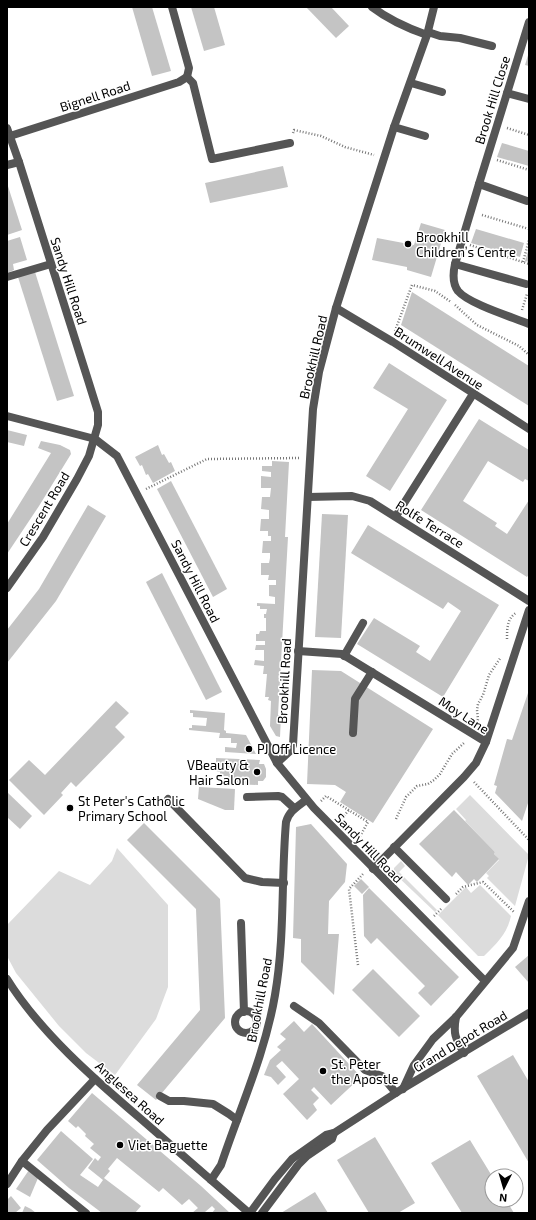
<svg xmlns="http://www.w3.org/2000/svg" width="536" height="1220" viewBox="0 0 536 1220" font-family="'Exo 2',sans-serif">
  <style>
    .green { fill: #dcdcdc }
    .building { fill: #c4c4c4 }
    .lines { fill: none; stroke-linecap: round; stroke-linejoin: round }
    .path { stroke: #777; stroke-width: 2.5; stroke-dasharray: 1 2; stroke-linecap: butt }
    .lane { stroke: #555; stroke-width: 8 }
    .street { stroke: #555; stroke-width: 8 }
    .poi-dot { fill: #000; stroke: #fff; stroke-width: 1.5 }
    .labels { text-anchor: middle; stroke-width: 3; stroke-linejoin: round; paint-order: stroke }
    .street-label { font-size: 13px; fill: #000; stroke: #fff }
    .poi-label { font-size: 13px; fill: #000; stroke: #fff; text-anchor: start }
  </style>
  <rect width="100%" height="100%" fill="#fff"/>
  <g class="green">
    <polygon points="470,795 529,855 515,906 487,878 489,876 486,873 499,860 494,854 495,852 465,821 466,820 456,809"/>
    <polygon points="117,848 168,905 168,987 156,1019 115,1075 86,1053 59,1026 16,973 7,956 7,925 59,871 90,885 112,861"/>
    <polygon points="401,861 405,866 399,872 437,910 435,912 394,873 394,868"/>
    <path d="M480,885L511,916C507,934 497,943 484,956H478L438,915L466,887L471,893Z"/>
  </g>
  <g class="building">
    <polygon points="132,7 152,7 171,71 152,76"/>
    <polygon points="191,7 214,7 225,45 204,51"/>
    <polygon points="306,7 331,7 349,26 336,38"/>
    <polygon points="529,52 529,66 525,65"/>
    <polygon points="502,143 529,151 529,166 497,157"/>
    <polygon points="283,166 288,187 210,203 205,183"/>
    <polygon points="7,183 22,230 7,235"/>
    <polygon points="421,223 445,230 431,277 407,270 407,267 372,260 377,238 414,245"/>
    <polygon points="476,229 524,243 520,257 471,243"/>
    <polygon points="20,237 27,260 13,264 14,270 7,273 7,241"/>
    <polygon points="529,248 529,262 525,261"/>
    <polygon points="35,272 74,396 57,401 18,277"/>
    <polygon points="412,292 529,366 529,406 401,325"/>
    <polygon points="389,363 447,400 390,491 366,476 408,409 373,388"/>
    <polygon points="479,419 529,450 529,481 525,479 523,482 488,461 463,501 497,523 495,526 507,534 529,500 529,574 527,577 421,510"/>
    <polygon points="7,430 27,435 24,446 7,442"/>
    <polygon points="41,441 60,445 70,450 71,454 39,506 7,554 7,524 51,453 38,448"/>
    <polygon points="158,445 162,455 164,454 169,463 171,462 175,471 153,483 148,474 146,475 142,465 140,466 135,457"/>
    <polygon points="272,461 289,462 285,537 288,537 278,715 281,716 280,737 276,736 270,726 271,701 268,700 269,697 265,697 267,674 263,674 264,666 254,665 255,660 264,661 264,650 255,650 256,645 265,645 265,641 256,641 256,634 259,634 260,631 266,631 266,618 264,618 264,614 266,614 267,609 260,609 260,606 257,606 257,603 275,604 275,597 269,596 269,585 276,585 276,580 268,580 269,575 261,575 261,563 269,563 270,558 270,553 262,553 263,541 271,541 271,536 268,536 268,531 260,531 261,519 269,519 269,510 261,509 262,497 270,497 271,488 261,488 261,476 271,477 271,472 262,471 262,466 272,466"/>
    <polygon points="171,481 227,589 213,597 157,489"/>
    <polygon points="88,505 106,516 56,601 7,663 7,630 39,589"/>
    <polygon points="322,514 348,515 341,638 315,637"/>
    <polygon points="368,525 499,605 443,697 357,644 374,618 420,646 416,652 430,661 461,611 448,602 443,609 351,553"/>
    <polygon points="162,573 222,692 206,700 146,582"/>
    <polygon points="312,670 341,671 433,729 373,823 340,802 346,792 335,785 307,784"/>
    <polygon points="529,690 529,800 522,821 495,793 497,786 494,785 507,739 512,740"/>
    <polygon points="116,701 129,713 115,727 125,737 76,787 71,782 61,793 63,795 44,815 9,780 29,760 45,775"/>
    <polygon points="190,710 225,713 224,730 226,731 226,733 246,735 256,754 225,752 225,747 236,748 237,743 231,743 231,738 219,738 220,733 189,730 189,728 192,728 192,725 206,726 207,718 193,717 193,713 190,713"/>
    <polygon points="216,758 260,760 259,764 264,764 266,769 266,777 263,781 258,781 258,785 232,784 232,779 228,779 228,776 220,776 220,772 216,771"/>
    <polygon points="199,787 235,789 234,810 225,810 198,799"/>
    <polygon points="7,792 32,816 20,829 7,817"/>
    <polygon points="454,810 495,852 494,854 499,859 477,882 474,879 468,885 456,872 452,877 419,844"/>
    <polygon points="144,823 220,899 225,1018 156,1100 137,1085 200,1010 196,909 127,840"/>
    <polygon points="311,824 347,864 345,882 329,901 328,934 339,934 334,995 301,962 301,939 293,938 296,827"/>
    <polygon points="361,879 369,887 362,894 354,886"/>
    <polygon points="369,888 459,977 431,1006 418,993 425,986 377,938 371,944 364,936 363,895"/>
    <polygon points="529,955 529,983 515,967"/>
    <polygon points="373,969 420,1016 399,1037 352,990"/>
    <polygon points="294,1021 304,1032 312,1024 361,1077 331,1105 314,1087 311,1090 319,1098 313,1104 317,1110 307,1120 283,1094 299,1079 282,1061 276,1066 286,1077 278,1085 271,1077 264,1075 270,1060 281,1050 277,1047 286,1039 280,1034"/>
    <polygon points="513,1055 529,1082 529,1163 477,1076"/>
    <polygon points="92,1093 201,1186 230,1213 212,1213 215,1209 212,1206 205,1212 207,1213 192,1213 198,1208 189,1199 182,1205 163,1188 159,1192 117,1158 108,1169 110,1171 104,1178 141,1206 135,1213 102,1213 69,1188 37,1160 61,1131 93,1159 80,1175 98,1187 103,1180 88,1168 95,1158 98,1161 101,1157 90,1148 94,1144 85,1136 86,1134 78,1126 76,1128 68,1121"/>
    <polygon points="375,1137 415,1203 398,1213 369,1213 337,1160"/>
    <polygon points="470,1140 492,1176 492,1200 506,1200 514,1213 462,1213 431,1163"/>
    <polygon points="29,1170 38,1178 30,1197 16,1189"/>
    <polygon points="315,1192 328,1213 281,1213"/>
    <polygon points="11,1196 21,1208 15,1213 7,1213 7,1200"/>
    <polygon points="25,1206 31,1209 36,1213 22,1213"/>
  </g>
  <g class="lines">
    <g class="path">
      <polyline points="507,128 529,135"/>
      <polyline points="293,133 294,130 321,136 345,147 374,155"/>
      <polyline points="497,160 529,170"/>
      <polyline points="482,215 529,229"/>
      <polyline points="470,245 529,264"/>
      <polyline points="523,262 529,240"/>
      <polyline points="455,305 477,325 519,346 529,355"/>
      <polyline points="522,310 527,294"/>
      <polyline points="395,331 412,285 435,291 451,302"/>
      <polyline points="146,489 207,459 300,458"/>
      <path d="M507,639C507,630 507,618 516,613"/>
      <polyline points="477,723 478,719 477,710 478,704 483,695 489,675 501,657"/>
      <polyline points="474,782 529,840"/>
      <polyline points="321,801 326,796 368,822 359,838"/>
      <polyline points="396,819 406,797 417,786 428,784 434,780 440,774 452,754 465,742"/>
      <polyline points="340,820 349,810"/>
      <polyline points="456,894 463,887 483,882 514,912"/>
      <polyline points="434,916 442,908"/>
      <polyline points="358,965 349,889 363,874"/>
    </g>
    <g class="lane">
      <polyline points="455,264 526,284"/>
      <polyline points="7,277 51,264"/>
      <polyline points="336,308 393,342 529,429"/>
      <polyline points="396,516 473,394"/>
      <polyline points="344,656 363,623"/>
      <polyline points="353,733 355,699 372,672"/>
      <polyline points="486,742 529,610"/>
      <polyline points="394,847 446,899"/>
      <polyline points="294,1006 319,1023 365,1070 382,1076 396,1093"/>
      <polyline points="160,1096 169,1101 184,1101 213,1104 229,1114 237,1120"/>
    </g>
    <g class="street">
      <polyline points="172,7 189,68 187,77"/>
      <path d="M372,7C389,20 407,28 427,35"/>
      <polyline points="428,32 440,36 460,38 492,46"/>
      <polyline points="187,77 193,83 212,159 290,143"/>
      <polyline points="411,83 442,92"/>
      <polyline points="507,93 529,99"/>
      <polyline points="394,127 425,136"/>
      <polyline points="7,128 19,162 88,380 98,412 98,425 89,456 77,479 43,537 7,588"/>
      <polyline points="10,136 179,82 187,77"/>
      <polyline points="7,165 19,162"/>
      <path d="M479,184L455,264C453,273 452,283 458,291C469,304 512,317 529,324"/>
      <polyline points="527,201 479,184 529,22"/>
      <polyline points="7,416 95,439 117,456 277,763 314,808 485,981"/>
      <polyline points="308,497 352,496 370,501 529,601"/>
      <polyline points="298,651 342,654 486,742 476,763 464,777 373,869"/>
      <polyline points="277,763 291,750 293,745 313,409 319,372 336,308 394,127 427,35 434,7"/>
      <polyline points="247,797 278,796 282,797 294,808"/>
      <polyline points="168,799 245,878 262,882 284,883"/>
      <polyline points="241,923 244,1012"/>
      <path d="M7,979C40,1032 94,1079 141,1119C177,1150 213,1182 249,1213"/>
      <circle cx="246" cy="1022" r="11"/>
      <path d="M456,1017C453,1033 455,1038 464,1053"/>
      <polyline points="403,1089 414,1065 433,1039 456,1017 513,948 529,901"/>
      <polyline points="22,1161 86,1213"/>
      <path d="M211,1180L221,1165C240,1108 265,1054 275,995C285,937 281,880 286,822C289,811 297,807 306,800"/>
      <polyline points="7,1184 22,1161 47,1130 95,1079"/>
      <polyline points="250,1213 275,1179 292,1159 326,1135 334,1133 402,1089 529,1013"/>
      <polyline points="262,1213 298,1165 307,1156 332,1139 334,1133"/>
    </g>
  </g>
  <g class="poi-dot">
    <circle cx="408" cy="244" r="4"/>
    <circle cx="249" cy="749" r="4"/>
    <circle cx="257" cy="772" r="4"/>
    <circle cx="70" cy="808" r="4"/>
    <circle cx="323" cy="1071" r="4"/>
    <circle cx="120" cy="1145" r="4"/>
  </g>
  <g class="labels">
    <g class="street-label">
      <text transform="translate(95 96) rotate(-18)" y="5">Bignell Road</text>
      <text transform="translate(492 100) rotate(-73)" y="5">Brook Hill Close</text>
      <text transform="translate(69 281) rotate(72)" y="5">Sandy Hill Road</text>
      <text transform="translate(313 357) rotate(-77)" y="5">Brookhill Road</text>
      <text transform="translate(439 358) rotate(33)" y="5">Brumwell Avenue</text>
      <text transform="translate(44 509) rotate(-59)" y="5">Crescent Road</text>
      <text transform="translate(430 524) rotate(32)" y="5">Rolfe Terrace</text>
      <text transform="translate(196 581) rotate(63)" y="5">Sandy Hill Road</text>
      <text transform="translate(284 681) rotate(-87)" y="5">Brookhill Road</text>
      <text transform="translate(464 715) rotate(33)" y="5">Moy Lane</text>
      <text transform="translate(369 848) rotate(46)" y="5">Sandy Hill Road</text>
      <text transform="translate(259 1000) rotate(-79)" y="5">Brookhill Road</text>
      <text transform="translate(460 1041) rotate(-31)" y="5">Grand Depot Road</text>
      <text transform="translate(130 1093) rotate(42)" y="5">Anglesea Road</text>
    </g>
    <g class="poi-label">
      <text x="416" y="242">Brookhill<tspan x="416" dy="15">Children’s Centre</tspan></text>
      <text x="257" y="754">PJ Off Licence</text>
      <text x="249" y="770" text-anchor="end">VBeauty &amp;<tspan x="249" dy="15">Hair Salon</tspan></text>
      <text x="78" y="806">St Peter's Catholic<tspan x="78" dy="15">Primary School</tspan></text>
      <text x="331" y="1069">St. Peter<tspan x="331" dy="15">the Apostle</tspan></text>
      <text x="128" y="1150">Viet Baguette</text>
    </g>
  </g>
  <rect width="536" height="1220" fill="none" stroke="#000000" stroke-width="16"/>
  <g transform="translate(504 1188) rotate(185)"><circle r="19" fill="#ffffff" stroke="#999999"/>
  <path d="M0-3L7 15L0 10L-7 15Z" fill="#000000"/>
  <text y="-6" font-size="11" font-weight="bold" text-anchor="middle" fill="#000000">N</text>
  </g>
</svg>
